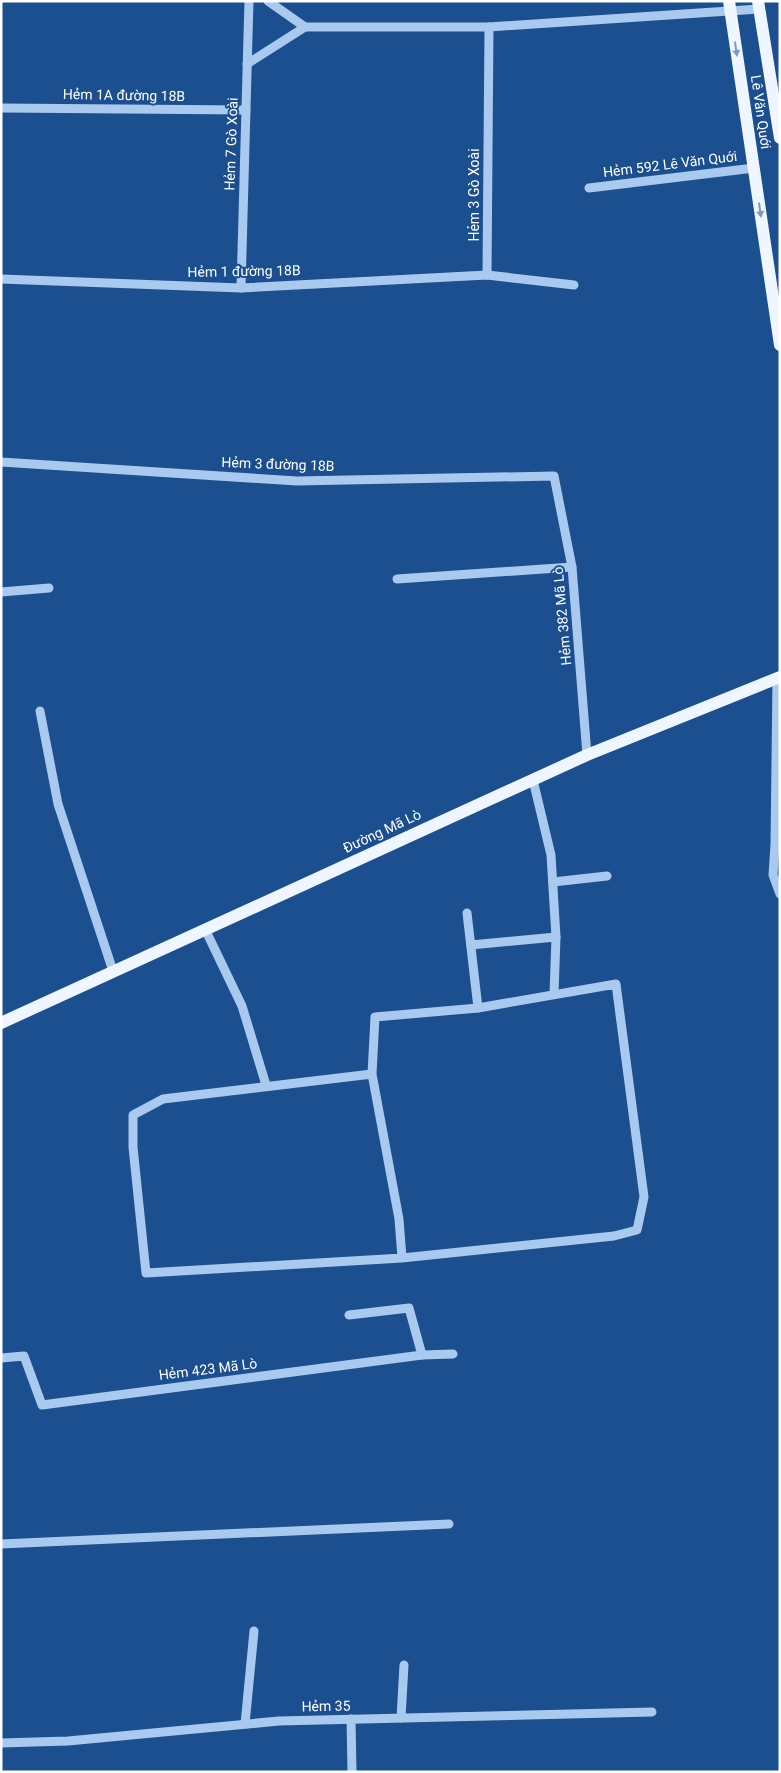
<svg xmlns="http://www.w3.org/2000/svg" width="781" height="1773" viewBox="0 0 781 1773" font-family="Roboto,sans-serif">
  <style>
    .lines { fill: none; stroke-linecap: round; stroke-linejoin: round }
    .minor { stroke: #a9c9ee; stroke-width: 9 }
    .major { stroke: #f0f6ff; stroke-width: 12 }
    .oneway { fill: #7b9ac1 }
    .labels { text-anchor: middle; stroke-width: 4; stroke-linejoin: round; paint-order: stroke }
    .street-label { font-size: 14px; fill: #fff; stroke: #1b4f8f }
  </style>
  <rect width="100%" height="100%" fill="#1b4f8f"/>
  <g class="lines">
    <g class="minor">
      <polyline points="268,1 305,27 489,27 759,9"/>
      <polyline points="247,64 305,27"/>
      <polyline points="1,108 246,110"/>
      <polyline points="589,188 754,168"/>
      <polyline points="487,275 489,27"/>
      <polyline points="1,279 241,288 487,275 574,285"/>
      <polyline points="241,288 249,1"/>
      <polyline points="1,462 297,481 554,476 572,567 587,755"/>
      <polyline points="397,579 572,567"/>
      <polyline points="1,592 49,588"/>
      <polyline points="777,678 775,844 773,875 780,894"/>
      <polyline points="40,711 58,804 113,971"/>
      <polyline points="533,780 551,855 556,937 554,994"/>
      <polyline points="553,882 607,876"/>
      <polyline points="467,913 478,1008"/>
      <polyline points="205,929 242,1006 266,1085"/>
      <polyline points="471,945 556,937"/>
      <polyline points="372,1074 163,1099 133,1115 133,1147 146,1273 402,1258 614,1236 637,1230 644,1197 616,984 478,1008 375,1017 372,1074 399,1219 402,1258"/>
      <polyline points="349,1315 409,1308 422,1355"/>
      <polyline points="1,1358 24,1356 42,1405 422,1355 453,1354"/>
      <polyline points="1,1544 449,1524"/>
      <polyline points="401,1718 404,1665"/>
      <polyline points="351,1719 352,1772"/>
      <polyline points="245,1724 254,1631"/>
      <polyline points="1,1743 68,1741 279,1721 652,1712"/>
    </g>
    <g class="major">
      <polyline points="729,1 780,345"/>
      <polyline points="758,1 780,138"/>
      <polyline points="1,1023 587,755 780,677"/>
    </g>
  </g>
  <defs><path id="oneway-solid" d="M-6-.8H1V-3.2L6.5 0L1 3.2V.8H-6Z" transform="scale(1.25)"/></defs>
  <g class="oneway">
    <use href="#oneway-solid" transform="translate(736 49) rotate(82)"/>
    <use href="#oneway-solid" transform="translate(760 210) rotate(82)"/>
  </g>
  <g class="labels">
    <g class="street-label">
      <text transform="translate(124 95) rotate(1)" y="5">Hẻm 1A đường 18B</text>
      <text transform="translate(761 112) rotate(82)" y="5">Lê Văn Quới</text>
      <text transform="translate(231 144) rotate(-88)" y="5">Hẻm 7 Gò Xoài</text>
      <text transform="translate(670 164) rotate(-7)" y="5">Hẻm 592 Lê Văn Quới</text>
      <text transform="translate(474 195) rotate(-90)" y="5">Hẻm 3 Gò Xoài</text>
      <text transform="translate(244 271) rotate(-1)" y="5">Hẻm 1 đường 18B</text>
      <text transform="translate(278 464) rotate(2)" y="5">Hẻm 3 đường 18B</text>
      <text transform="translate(562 616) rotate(-95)" y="5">Hẻm 382 Mã Lò</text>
      <text transform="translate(382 831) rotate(-25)" y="5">Đường Mã Lò</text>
      <text transform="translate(208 1369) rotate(-7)" y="5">Hẻm 423 Mã Lò</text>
      <text transform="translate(326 1706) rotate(-1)" y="5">Hẻm 35</text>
    </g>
  </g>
  <rect width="781" height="1773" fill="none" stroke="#ffffff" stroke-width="5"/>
</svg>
